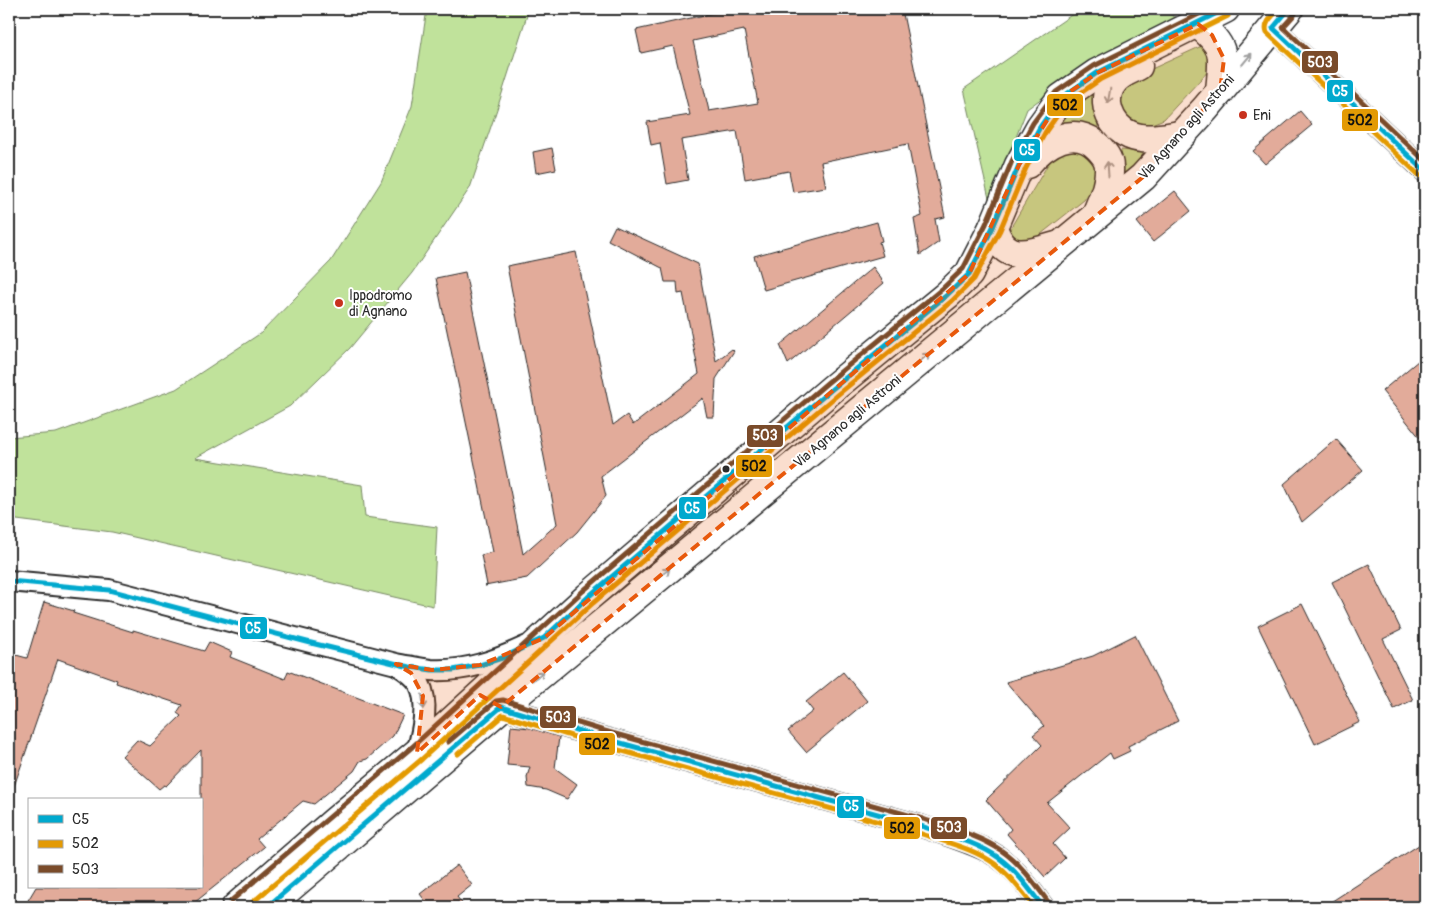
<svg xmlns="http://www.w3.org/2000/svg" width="1434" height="916" viewBox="0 0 1434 916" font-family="Pangolin,sans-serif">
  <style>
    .green { fill: #c0e29b; stroke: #768663 }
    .building { fill: #e2ab9a; stroke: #2b2b2b; fill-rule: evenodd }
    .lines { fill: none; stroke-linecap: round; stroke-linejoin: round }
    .street-casing { stroke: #2b2b2b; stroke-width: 24 }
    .secondary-casing { stroke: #2b2b2b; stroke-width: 31 }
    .street { stroke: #fff; stroke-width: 20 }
    .secondary { stroke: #fff; stroke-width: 28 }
    .bus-1-casing { stroke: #fff; stroke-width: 9 }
    .bus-2-casing { stroke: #fff; stroke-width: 9 }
    .bus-3-casing { stroke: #fff; stroke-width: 9 }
    .bus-1 { stroke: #00a9ce; stroke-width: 5 }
    .bus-2 { stroke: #e39a04; stroke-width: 5 }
    .bus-3 { stroke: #7a4b2a; stroke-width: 5 }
    .oneway { stroke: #a0a0a0 }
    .marked { fill: #e8590c; fill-opacity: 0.2; stroke: #e8590c; stroke-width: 4; stroke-dasharray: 10 6; stroke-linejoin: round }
    .poi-dot { fill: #c8321e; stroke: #fff; stroke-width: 2 }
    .bus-dot { fill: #2b2b2b; stroke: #fff; stroke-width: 2 }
    .labels { text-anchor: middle; stroke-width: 4; stroke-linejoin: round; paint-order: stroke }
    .poi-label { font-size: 14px; fill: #2b2b2b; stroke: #fff; text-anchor: start }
    .street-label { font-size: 14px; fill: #2b2b2b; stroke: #fff }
    .line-badge { stroke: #fff; stroke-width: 2 }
    .badge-label { font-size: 14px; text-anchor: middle; font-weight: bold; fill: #fff }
    .pale-badge-label { font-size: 14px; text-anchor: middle; font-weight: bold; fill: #111 }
  </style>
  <rect width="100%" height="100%" fill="#fff"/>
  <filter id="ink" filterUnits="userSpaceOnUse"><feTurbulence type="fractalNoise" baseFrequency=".02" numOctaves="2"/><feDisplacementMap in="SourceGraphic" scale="10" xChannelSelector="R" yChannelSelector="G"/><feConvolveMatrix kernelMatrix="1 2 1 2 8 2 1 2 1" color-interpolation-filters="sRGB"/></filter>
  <g filter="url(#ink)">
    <g class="green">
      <polygon points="427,9 529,9 497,109 470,188 412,273 350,348 290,406 195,458 362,485 365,517 437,527 433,606 112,532 9,519 9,437 56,433 176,389 261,333 331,261 381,182 412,106"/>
      <polygon points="1080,9 1156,9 1176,17 1088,64 1027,109 990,203 964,89"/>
      <polygon points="1206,44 1212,67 1164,119 1149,125 1132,123 1121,113 1120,97 1132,78"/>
      <polygon points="1105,80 1096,97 1098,130 1051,132 1067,106"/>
      <polygon points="1070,148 1089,155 1097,166 1096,183 1084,200 1031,242 1004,239 1051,159"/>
      <polygon points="1121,150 1152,153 1118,182"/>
    </g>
    <g class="building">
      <path d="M732,9H902L945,217L935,219L939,242L920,255L914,219L922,216L908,144L821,162L826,187L793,192L789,171L745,179L737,131L681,140L688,180L667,184L660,143L651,145L647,122L690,115L673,46L641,53L636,30ZM744,30L758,103L709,111L693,41Z"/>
      <polygon points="1300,111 1312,125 1265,164 1253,151"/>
      <polygon points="552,148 556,169 536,173 533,152"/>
      <polygon points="1175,191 1191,211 1153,242 1137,222"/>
      <polygon points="877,222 882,241 879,242 883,256 764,290 754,256"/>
      <polygon points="615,226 698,264 716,361 732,349 734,351 716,379 714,417 707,417 703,398 601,476 606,496 577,532 527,578 485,586 487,585 481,555 493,552 436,278 465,272 494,411 523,554 557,524 507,266 576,252 613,425 627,415 633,425 699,374 683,293 678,294 677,282 665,282 662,268 608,240"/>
      <polygon points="873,267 884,283 788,364 780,345"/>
      <polygon points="1425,355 1425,444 1382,391"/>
      <polygon points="1336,439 1363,470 1302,522 1284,484"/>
      <polygon points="1369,564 1401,630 1383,639 1413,700 1394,709 1332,582"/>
      <polygon points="44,602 74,611 73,613 133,632 133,630 204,651 209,642 232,652 230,657 285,679 288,671 403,715 393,736 367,759 360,761 354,771 314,804 303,801 257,839 264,847 189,907 24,907 36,887 201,887 201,750 166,786 164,785 159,789 122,756 137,740 150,746 181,716 177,713 182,705 116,683 117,680 58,659 12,792 9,792 9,676 16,655 27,658"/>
      <polygon points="1302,604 1360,722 1315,744 1258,626"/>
      <polygon points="1135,635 1178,721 1128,746 1130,751 1113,759 1110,753 1047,803 1070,828 1053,844 1065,858 1045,877 1007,834 1011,829 986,800 1042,745 1033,735 1044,726 1006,682 1093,656"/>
      <polygon points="843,672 867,701 806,752 788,731 813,711 806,702"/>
      <polygon points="511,726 530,728 559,737 555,768 577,784 567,799 546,790 528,787 527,777 530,767 507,765"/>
      <polygon points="1425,841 1425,907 1323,907"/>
      <polygon points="457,865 472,885 457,897 465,907 430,907 420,894"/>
    </g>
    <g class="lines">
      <g class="street-casing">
        <g id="street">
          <polyline points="1273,28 1425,171"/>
          <path d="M9,581L109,590L396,664C408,666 420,669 431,670C465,672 495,661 525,647"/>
          <path d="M398,665C406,670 414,675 419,683C430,703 422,733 417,753"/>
          <path d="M492,702L501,707L599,737L921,826C944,834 968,841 990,852C1012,864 1028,887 1043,907"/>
        </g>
      </g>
      <g class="secondary-casing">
        <g id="secondary">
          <path d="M1198,24C1228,48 1223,56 1220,91"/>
          <path d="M1138,66C1130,70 1121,73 1115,80C1098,98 1110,127 1130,135C1146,142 1165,137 1181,135"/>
          <path d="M1027,164C1044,143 1075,123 1098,147C1104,153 1109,159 1109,167C1110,184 1102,200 1096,215"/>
          <path d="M993,227C1004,263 1027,255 1056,246"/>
          <polyline points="236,907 334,822 417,753 588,597 832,389 947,295 969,274 993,227 1019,165 1040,127 1061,98 1097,73 1225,9"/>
          <polyline points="267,907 523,689 1143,177 1206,108 1289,9"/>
        </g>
      </g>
      <use href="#street" class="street"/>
      <use href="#secondary" class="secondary"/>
      <g class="bus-1-casing">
        <g id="bus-1">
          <polyline points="1289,9 1273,28 1425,171"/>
          <polyline points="9,581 109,590 307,642 410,667 432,670 453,670 480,665 502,658 544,638 588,597 832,389 947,295 969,274 993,227 1019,165 1040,127 1061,98 1097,73 1225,9"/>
          <path d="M267,907L501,707L599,737L921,826C947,835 977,842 999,858C1017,871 1030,890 1043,907"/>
        </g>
      </g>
      <g class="bus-2-casing">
        <g id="bus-2">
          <path d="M1279,9C1273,16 1263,23 1267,33L1420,176"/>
          <path d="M458,754L503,715L597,744L919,833C944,842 973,848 995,864C1010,875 1022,892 1034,907"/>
          <polyline points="247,907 422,759 593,603 837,395 952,301 974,279 1000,230 1026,168 1046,131 1066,103 1101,79 1228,16"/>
        </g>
      </g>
      <g class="bus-3-casing">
        <g id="bus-3">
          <polyline points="1295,14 1283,27 1425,161"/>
          <path d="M448,742L496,701L503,700L601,730L923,819C949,828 979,835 1002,851C1021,864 1035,884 1049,903"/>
          <polyline points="231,901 412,747 583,591 827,383 942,289 963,269 986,224 1012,161 1033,123 1056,92 1094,66 1209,9"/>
        </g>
      </g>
      <use href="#bus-1" class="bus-1"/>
      <use href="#bus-2" class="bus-2"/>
      <use href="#bus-3" class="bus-3"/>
    </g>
    <defs><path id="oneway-shaft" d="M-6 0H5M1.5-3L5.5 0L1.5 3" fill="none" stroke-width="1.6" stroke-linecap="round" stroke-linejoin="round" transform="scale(1.25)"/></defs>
    <g class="oneway">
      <use href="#oneway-shaft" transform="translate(1247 59) rotate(-50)"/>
      <use href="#oneway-shaft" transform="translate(1109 96) rotate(100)"/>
      <use href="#oneway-shaft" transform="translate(1108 169) rotate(-94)"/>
      <use href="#oneway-shaft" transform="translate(924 358) rotate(-40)"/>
      <use href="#oneway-shaft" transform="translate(664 573) rotate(-39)"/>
      <use href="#oneway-shaft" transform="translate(538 676) rotate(-39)"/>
      <use href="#oneway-shaft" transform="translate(423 702) rotate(83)"/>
    </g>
  </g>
  <path class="marked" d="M1198,24L1212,35L1224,59L1220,91L1143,177L501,707L480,695L417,753L423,696L411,673L396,664L432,670L480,665L544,638L969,274L1019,165L1061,98L1097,73Z"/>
  <g class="poi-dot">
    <circle cx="1243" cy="115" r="5"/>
    <circle cx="339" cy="303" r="5"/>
  </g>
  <circle class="bus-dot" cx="726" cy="469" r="4.5"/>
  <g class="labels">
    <g class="poi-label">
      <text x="1253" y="120">Eni</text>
      <text x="349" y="300">Ippodromo<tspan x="349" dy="16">di Agnano</tspan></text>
    </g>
    <g class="street-label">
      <text transform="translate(1186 127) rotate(-48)" y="5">Via Agnano agli Astroni</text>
      <text transform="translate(847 421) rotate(-40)" y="5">Via Agnano agli Astroni</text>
    </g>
  </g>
  <g class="line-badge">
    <rect x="1301" y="50" width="38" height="24" rx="5" fill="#7a4b2a"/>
    <rect x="1326" y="79" width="28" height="24" rx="5" fill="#00a9ce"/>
    <rect x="1046" y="93" width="38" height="24" rx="5" fill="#e39a04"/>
    <rect x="1341" y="108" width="38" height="24" rx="5" fill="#e39a04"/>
    <rect x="1013" y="138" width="28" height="24" rx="5" fill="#00a9ce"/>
    <rect x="746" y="424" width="38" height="24" rx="5" fill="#7a4b2a"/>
    <rect x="735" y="454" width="38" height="24" rx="5" fill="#e39a04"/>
    <rect x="678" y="496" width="29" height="24" rx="5" fill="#00a9ce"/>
    <rect x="239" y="616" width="29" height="24" rx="5" fill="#00a9ce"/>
    <rect x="539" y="705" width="38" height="24" rx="5" fill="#7a4b2a"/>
    <rect x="578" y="732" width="38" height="24" rx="5" fill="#e39a04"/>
    <rect x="836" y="795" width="29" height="24" rx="5" fill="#00a9ce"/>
    <rect x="930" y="816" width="38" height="24" rx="5" fill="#7a4b2a"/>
    <rect x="883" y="816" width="38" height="24" rx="5" fill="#e39a04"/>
  </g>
  <g class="badge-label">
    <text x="1320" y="67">503</text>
    <text x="1340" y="96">C5</text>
    <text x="1027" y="155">C5</text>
    <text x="765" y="440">503</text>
    <text x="692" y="513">C5</text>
    <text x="253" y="633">C5</text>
    <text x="558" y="722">503</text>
    <text x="851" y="811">C5</text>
    <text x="949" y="832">503</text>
  </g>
  <g class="pale-badge-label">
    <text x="1065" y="110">502</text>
    <text x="1360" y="125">502</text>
    <text x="754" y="471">502</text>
    <text x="597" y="749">502</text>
    <text x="902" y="833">502</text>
  </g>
  <rect width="1434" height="916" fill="none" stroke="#fff" stroke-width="30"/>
  <rect x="15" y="15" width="1404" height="886" fill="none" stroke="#2b2b2b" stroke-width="2" filter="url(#ink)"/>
  <rect x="28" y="798" width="175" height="90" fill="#ffffff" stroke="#aaaaaa"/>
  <rect x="38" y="815" width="25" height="8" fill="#00a9ce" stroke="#aaaaaa"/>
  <text x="72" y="824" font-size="15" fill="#2b2b2b">C5</text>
  <rect x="38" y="840" width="25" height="8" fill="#e39a04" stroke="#aaaaaa"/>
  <text x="72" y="848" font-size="15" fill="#2b2b2b">502</text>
  <rect x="38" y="865" width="25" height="8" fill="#7a4b2a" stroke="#aaaaaa"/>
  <text x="72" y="874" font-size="15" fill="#2b2b2b">503</text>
</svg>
